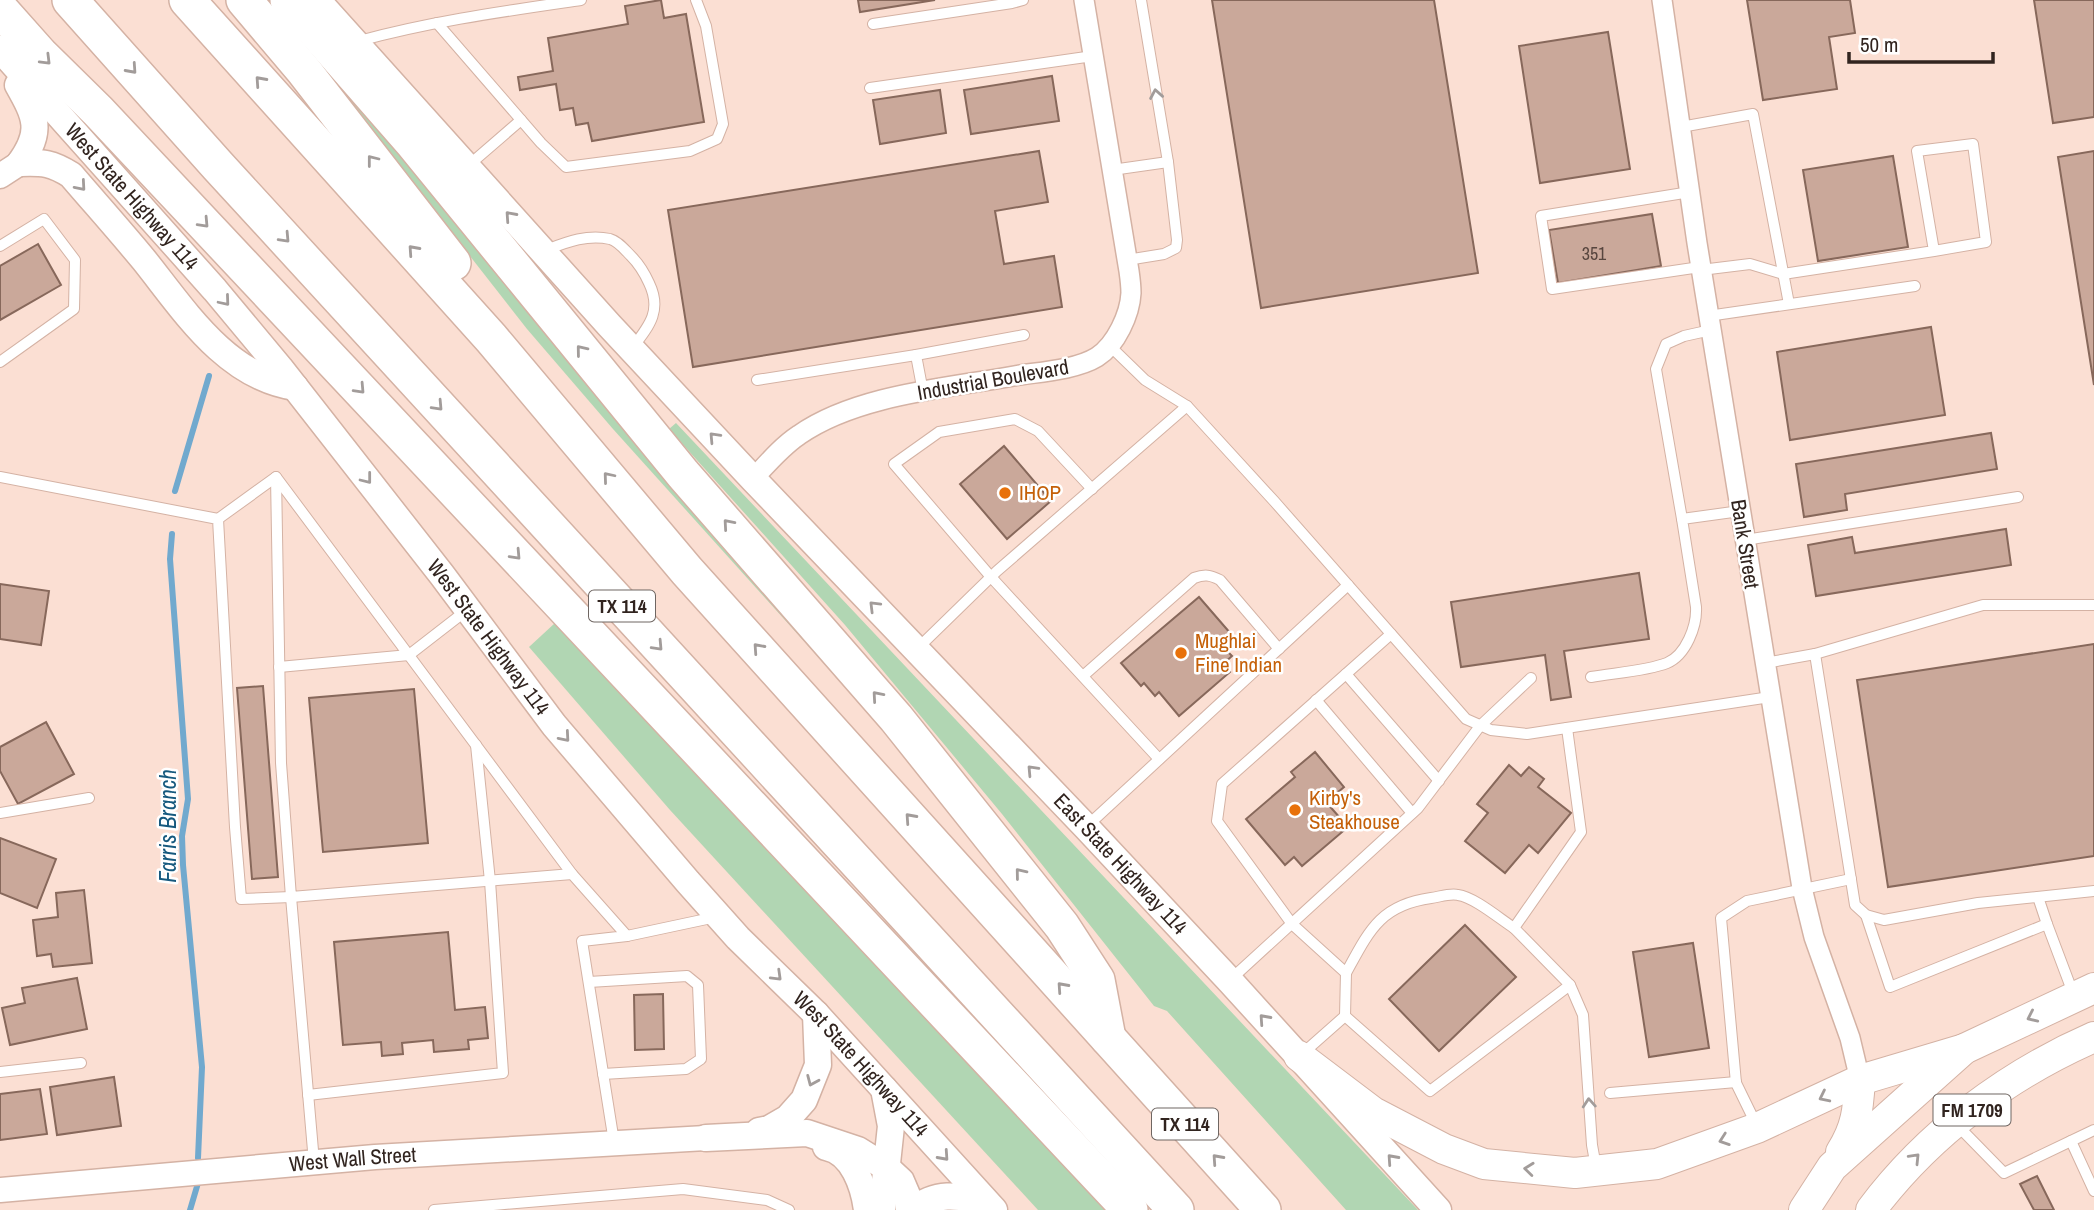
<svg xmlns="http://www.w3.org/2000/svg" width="2094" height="1210" viewBox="0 0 2094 1210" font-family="'Archivo Narrow',sans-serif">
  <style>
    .green { fill: #b1d6b3 }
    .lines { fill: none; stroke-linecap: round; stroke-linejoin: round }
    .stream { stroke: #71a9ce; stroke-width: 6 }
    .building { fill: #caa89a; stroke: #87685b; stroke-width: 2 }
    .service-casing { stroke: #d4b2a4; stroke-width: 12 }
    .minor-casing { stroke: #d4b2a4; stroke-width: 22 }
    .tertiary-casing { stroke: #d4b2a4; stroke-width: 27 }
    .secondary-casing { stroke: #d4b2a4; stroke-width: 29 }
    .primary-casing { stroke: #d4b2a4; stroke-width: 32 }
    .motorway-casing { stroke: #d4b2a4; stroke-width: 38 }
    .service { stroke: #fff; stroke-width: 10 }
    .minor { stroke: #fff; stroke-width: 19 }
    .tertiary { stroke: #fff; stroke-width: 24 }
    .secondary { stroke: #fff; stroke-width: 26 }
    .primary { stroke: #fff; stroke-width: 30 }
    .motorway { stroke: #fff; stroke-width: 35 }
    .oneway { stroke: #a29c9a }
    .food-dot { fill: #e8710a; stroke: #fff; stroke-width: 2.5 }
    .labels { text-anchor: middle; stroke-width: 5; stroke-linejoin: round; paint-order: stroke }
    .number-label { font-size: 18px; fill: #57453e }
    .shield { fill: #fff; stroke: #6f6662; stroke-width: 2 }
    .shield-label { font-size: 19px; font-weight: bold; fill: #31241f }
    .street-label { font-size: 21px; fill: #31241f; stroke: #fff }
    .food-label { font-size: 21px; fill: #c56008; stroke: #fff; text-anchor: start }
    .water-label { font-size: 23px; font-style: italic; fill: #16597e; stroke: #fff }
  </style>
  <rect width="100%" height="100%" fill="#fbdfd3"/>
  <g class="green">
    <polygon points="327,56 874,719 613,429 527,329 319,63"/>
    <polygon points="676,423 1418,1210 1346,1210 1167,1011 1154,1006 1002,814 845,625 669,429"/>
    <polygon points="555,623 978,1070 1106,1210 1038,1210 670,810 529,647"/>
  </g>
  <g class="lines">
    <g class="stream">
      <polyline points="175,491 209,376"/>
      <polyline points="172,534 170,559 188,799 182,836 183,865 202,1067 198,1158"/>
      <polyline points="190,1210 198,1183"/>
    </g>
  </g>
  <g class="building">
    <polygon points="661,0 664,18 686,14 704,122 592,141 588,123 576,125 573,108 560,110 556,84 520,90 518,77 553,71 548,38 628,24 625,6"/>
    <polygon points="858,0 935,0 860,12"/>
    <polygon points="1212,0 1434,0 1478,273 1261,308"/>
    <polygon points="1747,0 1850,0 1855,33 1829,37 1837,89 1763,100"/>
    <polygon points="2034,0 2094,0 2094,117 2053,123"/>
    <polygon points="1608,32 1630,169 1540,183 1519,46"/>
    <polygon points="1052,76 1059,121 971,134 964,90"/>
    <polygon points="940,90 946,133 880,144 873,100"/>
    <polygon points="1039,151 1048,202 995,211 1004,264 1054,256 1062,307 693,367 668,210"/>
    <polygon points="2094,151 2094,385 2058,157"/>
    <polygon points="1893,156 1908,247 1818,261 1803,170"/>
    <polygon points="1652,214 1661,266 1558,283 1549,230"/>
    <polygon points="38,244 61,285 0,320 0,266"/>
    <polygon points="1931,327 1945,415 1790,440 1777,352"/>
    <polygon points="1991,433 1997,469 1845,494 1847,510 1804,517 1796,464"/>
    <polygon points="1004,446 1051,501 1007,539 960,484"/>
    <polygon points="2006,529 2011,565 1816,596 1808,545 1852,537 1855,553"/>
    <polygon points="1639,573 1649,639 1564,651 1571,697 1551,700 1545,655 1461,667 1451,602"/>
    <polygon points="0,584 49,591 41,645 0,639"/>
    <polygon points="1199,597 1231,634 1224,640 1231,647 1226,650 1232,656 1223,664 1230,672 1179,716 1159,692 1155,696 1144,683 1141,686 1121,663"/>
    <polygon points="2094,644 2094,856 1888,887 1857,680"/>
    <polygon points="263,686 278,877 252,879 237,688"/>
    <polygon points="414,689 428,843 323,852 309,698"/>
    <polygon points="46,722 74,774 18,804 0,771 0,747"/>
    <polygon points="1315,752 1344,787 1326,802 1348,827 1302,866 1294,857 1285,865 1246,819 1295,777 1291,772"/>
    <polygon points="1509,765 1521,776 1529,767 1544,779 1538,787 1571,813 1538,853 1529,845 1505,873 1465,841 1488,813 1477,804"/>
    <polygon points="0,838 56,859 37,908 0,893"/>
    <polygon points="84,890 92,963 53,967 51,954 37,956 33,920 58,917 56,893"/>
    <polygon points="1465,925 1516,977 1439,1051 1389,999"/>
    <polygon points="448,932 455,1010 485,1007 488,1038 468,1040 469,1049 434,1052 433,1040 402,1043 403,1054 382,1056 381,1042 343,1045 334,942"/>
    <polygon points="1693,943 1709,1048 1649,1057 1633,952"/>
    <polygon points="77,978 87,1029 10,1045 2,1008 25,1003 22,988"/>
    <polygon points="663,994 664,1049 635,1050 634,995"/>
    <polygon points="114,1077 121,1126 57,1135 50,1087"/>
    <polygon points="40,1089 47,1134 0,1140 0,1094"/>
    <polygon points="2037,1176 2054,1210 2034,1210 2020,1184"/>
  </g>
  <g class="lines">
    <g class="service-casing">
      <g id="service">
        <polyline points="437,23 541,143 566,167 690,151 717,139 723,124 706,26 696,0"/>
        <polyline points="873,24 1012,3 1023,0"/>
        <path d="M359,41C432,21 506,11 581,0"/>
        <polyline points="870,88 1093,56"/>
        <polyline points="1681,127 1753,114 1789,304"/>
        <polyline points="469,165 521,120"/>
        <polyline points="1112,170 1168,162"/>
        <polyline points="1690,192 1541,216 1552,289 1700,267"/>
        <polyline points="0,246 44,219 75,260 74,309 0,362"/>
        <path d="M546,250C567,242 587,234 610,239C618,241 625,250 631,256C640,265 644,272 649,283C662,310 650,325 633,347"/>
        <polyline points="1127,260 1164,254 1176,248 1177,240 1168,162 1141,0"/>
        <polyline points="1701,270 1750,264 1783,274 1934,251 1917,151 1973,144 1986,242 1934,251"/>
        <polyline points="1708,316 1915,286"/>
        <polyline points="1109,345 1145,380 1187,406 1274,501 1466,719 1491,730 1527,734 1770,697"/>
        <polyline points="757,380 916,355"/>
        <polyline points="923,392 916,355 1024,335"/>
        <polyline points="0,477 218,519 235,827 241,899 291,897 314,1162"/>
        <polyline points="276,477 281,763 291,897 572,874 627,936 582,941 614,1142"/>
        <polyline points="1092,489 1038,431 1015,419 939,432 894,464 991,577 1159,759"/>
        <polyline points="218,519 276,477 572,874"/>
        <polyline points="1682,519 1656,369 1666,344 1684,336 1711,330"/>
        <polyline points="1745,540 2018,497"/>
        <path d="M1391,634L1222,784L1217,821L1292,924L1346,973C1369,931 1380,905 1431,898C1439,897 1450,893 1458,895C1474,897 1500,919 1514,928"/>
        <polyline points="917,649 997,571 1187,406"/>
        <polyline points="1815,654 1855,905 1866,915 1884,920 1978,903 2094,891"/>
        <polyline points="1765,663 1815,654 1983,605 2094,605"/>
        <polyline points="279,667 409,655 467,610"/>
        <polyline points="1346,674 1439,781"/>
        <path d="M1083,676L1194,578C1205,574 1210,575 1220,580L1279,649"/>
        <path d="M1591,677C1613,673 1647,671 1667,663C1686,655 1697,626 1696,607L1682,519L1740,511"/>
        <polyline points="1316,700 1412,813"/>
        <polyline points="1567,728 1581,832 1514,928 1570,985 1583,1015 1592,1145 1596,1167"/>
        <polyline points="0,813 89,798"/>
        <polyline points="1086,827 1348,585"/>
        <polyline points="2038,897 2047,924 2073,993"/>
        <polyline points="1866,915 1890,987 2047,924"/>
        <polyline points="627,936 716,917"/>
        <polyline points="1230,980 1418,808 1480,726 1531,678"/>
        <polyline points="589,982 687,976 698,985 701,1059 686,1069 603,1074"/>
        <polyline points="1345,1016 1346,973"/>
        <polyline points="1302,1054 1345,1016 1430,1091 1570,985"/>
        <polyline points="0,1072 81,1063"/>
        <polyline points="1610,1093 1736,1082"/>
        <polyline points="308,1095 503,1073 490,881 476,745"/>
        <polyline points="1756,1124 1736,1083 1721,918 1747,901 1851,879"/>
        <polyline points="1957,1125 2004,1173 2094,1130"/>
        <polyline points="2071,1141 2094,1191"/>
        <polyline points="434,1210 683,1189 767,1200 789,1210"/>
      </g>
    </g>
    <g class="minor-casing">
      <g id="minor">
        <polyline points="1662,0 1697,243 1802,888 1814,937 1850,1038 1860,1080"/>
        <path d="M753,479C767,464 781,447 799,435C856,395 947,388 1014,376C1038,372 1076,370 1097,357C1116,345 1130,314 1131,293C1131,286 1130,278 1129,271L1084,0"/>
      </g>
    </g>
    <g class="tertiary-casing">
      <g id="tertiary">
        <polyline points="0,176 20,163"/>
        <path id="s1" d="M0,1190L375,1157L706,1138"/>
      </g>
    </g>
    <g class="secondary-casing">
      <g id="secondary">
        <path id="s2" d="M317,0L609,325L753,479L1086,827L1230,981L1438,1210"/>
        <path id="s3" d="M0,49L215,290L280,368L442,575L554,725L688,882L738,938L816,1014L994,1210"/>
        <path d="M18,85C36,117 43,131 20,163"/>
        <path d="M20,163C43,162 52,163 71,175C95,203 120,231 144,260C184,310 226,377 295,387"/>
        <polyline points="759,1131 769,1129 788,1118 804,1100 818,1065 816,1014"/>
        <polyline points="706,1138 807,1133 858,1150 887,1168 901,1181 907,1195 909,1210"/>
        <path d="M826,1147C853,1152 864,1187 867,1210"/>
        <polyline points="882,1210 891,1126 884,1089"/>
        <path d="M914,1210C936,1191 959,1196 985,1201"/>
      </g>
    </g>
    <g class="primary-casing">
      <g id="primary">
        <polyline points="1299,1056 1373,1112 1444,1149 1484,1164 1575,1173 1657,1164 1757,1128 1860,1080 1964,1049"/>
        <path d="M1841,1152C1857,1127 1858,1109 1860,1080"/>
        <polyline points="1804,1210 1832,1167 1964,1049 2094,988"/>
        <path d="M1871,1210C1928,1134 2007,1075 2094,1037"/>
      </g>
    </g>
    <g class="motorway-casing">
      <g id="motorway">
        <polyline points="70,0 218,166 1176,1210"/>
        <polyline points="187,0 491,338 687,571 1263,1210"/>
        <polyline points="244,0 304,71 453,263"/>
        <polyline points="288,0 412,142 683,474 896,718 1062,926 1097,980 1108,1038"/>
        <polyline points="0,9 40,54 98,111 1130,1210"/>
      </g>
    </g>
    <use href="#service" class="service"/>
    <use href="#minor" class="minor"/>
    <use href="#tertiary" class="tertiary"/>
    <use href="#secondary" class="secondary"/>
    <use href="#primary" class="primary"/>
    <use href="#motorway" class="motorway"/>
  </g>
  <defs><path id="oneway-chevron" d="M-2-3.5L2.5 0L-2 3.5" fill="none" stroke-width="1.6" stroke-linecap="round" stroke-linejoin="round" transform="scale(1.75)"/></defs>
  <g class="oneway">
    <use href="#oneway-chevron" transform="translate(46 60) rotate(45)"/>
    <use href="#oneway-chevron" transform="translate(132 69) rotate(48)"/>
    <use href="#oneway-chevron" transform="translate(260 81) rotate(-132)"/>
    <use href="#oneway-chevron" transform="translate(1156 94) rotate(-100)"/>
    <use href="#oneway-chevron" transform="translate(372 160) rotate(-128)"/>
    <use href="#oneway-chevron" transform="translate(81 186) rotate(49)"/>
    <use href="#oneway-chevron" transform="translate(510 216) rotate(-132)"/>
    <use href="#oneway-chevron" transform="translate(204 223) rotate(47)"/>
    <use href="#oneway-chevron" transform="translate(285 238) rotate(47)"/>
    <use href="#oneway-chevron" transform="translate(413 250) rotate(-132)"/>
    <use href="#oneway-chevron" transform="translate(225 301) rotate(50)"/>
    <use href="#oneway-chevron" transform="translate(581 350) rotate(-129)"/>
    <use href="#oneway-chevron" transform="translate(360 389) rotate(47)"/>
    <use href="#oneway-chevron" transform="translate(438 406) rotate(47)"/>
    <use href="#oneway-chevron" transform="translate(714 437) rotate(-133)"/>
    <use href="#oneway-chevron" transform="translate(608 477) rotate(-130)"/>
    <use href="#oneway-chevron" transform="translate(367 479) rotate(52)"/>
    <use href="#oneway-chevron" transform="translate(728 524) rotate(-131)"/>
    <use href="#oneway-chevron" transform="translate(516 555) rotate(47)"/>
    <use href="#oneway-chevron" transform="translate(874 606) rotate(-135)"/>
    <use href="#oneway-chevron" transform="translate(658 646) rotate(47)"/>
    <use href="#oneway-chevron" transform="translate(758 648) rotate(-132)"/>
    <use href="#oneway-chevron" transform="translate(877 696) rotate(-131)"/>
    <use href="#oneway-chevron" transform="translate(565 737) rotate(49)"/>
    <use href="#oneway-chevron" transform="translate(1032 770) rotate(-133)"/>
    <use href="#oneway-chevron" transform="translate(910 818) rotate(-132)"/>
    <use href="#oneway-chevron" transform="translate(1020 873) rotate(-129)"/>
    <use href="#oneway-chevron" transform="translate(777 976) rotate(44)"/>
    <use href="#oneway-chevron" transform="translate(1062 987) rotate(-132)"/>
    <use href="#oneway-chevron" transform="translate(2032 1017) rotate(155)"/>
    <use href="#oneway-chevron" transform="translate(1264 1019) rotate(-132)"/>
    <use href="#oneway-chevron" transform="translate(812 1081) rotate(113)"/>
    <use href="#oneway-chevron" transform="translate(1824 1097) rotate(154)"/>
    <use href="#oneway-chevron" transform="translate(1589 1103) rotate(-94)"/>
    <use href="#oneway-chevron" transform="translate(1724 1140) rotate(161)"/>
    <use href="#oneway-chevron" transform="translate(944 1156) rotate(48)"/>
    <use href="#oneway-chevron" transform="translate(1915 1158) rotate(-46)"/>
    <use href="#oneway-chevron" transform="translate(1217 1159) rotate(-132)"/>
    <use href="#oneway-chevron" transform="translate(1392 1159) rotate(-132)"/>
    <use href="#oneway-chevron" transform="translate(1529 1169) rotate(-174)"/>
  </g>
  <g class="food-dot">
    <circle cx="1005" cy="493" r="7"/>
    <circle cx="1181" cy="653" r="7"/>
    <circle cx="1295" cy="810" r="7"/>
  </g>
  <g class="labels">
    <g class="number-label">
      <text x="1594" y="260">351</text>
    </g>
    <g class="shield">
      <rect x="589" y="590.5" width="66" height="31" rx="5"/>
      <rect x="1933.5" y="1094.5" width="77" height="31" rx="5"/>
      <rect x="1152" y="1108.5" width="66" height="31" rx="5"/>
    </g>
    <g class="shield-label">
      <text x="622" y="613">TX 114</text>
      <text x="1972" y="1117">FM 1709</text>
      <text x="1185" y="1131">TX 114</text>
    </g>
    <g class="street-label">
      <text dy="7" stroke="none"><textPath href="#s3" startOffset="198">West State Highway 114</textPath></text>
      <text transform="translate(993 380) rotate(-10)" y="7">Industrial Boulevard</text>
      <text transform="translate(1745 544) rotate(81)" y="7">Bank Street</text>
      <text dy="7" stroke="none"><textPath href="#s3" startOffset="765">West State Highway 114</textPath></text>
      <text dy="7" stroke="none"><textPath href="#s2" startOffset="1180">East State Highway 114</textPath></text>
      <text dy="7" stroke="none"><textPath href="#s3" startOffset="1332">West State Highway 114</textPath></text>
      <text dy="7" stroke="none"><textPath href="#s1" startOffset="354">West Wall Street</textPath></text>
    </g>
    <g class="food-label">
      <text x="1019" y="500">IHOP</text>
      <text x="1195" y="648">Mughlai<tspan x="1195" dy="24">Fine Indian</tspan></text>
      <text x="1309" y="805">Kirby's<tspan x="1309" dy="24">Steakhouse</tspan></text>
    </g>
    <g class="water-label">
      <text transform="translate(168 826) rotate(-90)" y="8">Farris Branch</text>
    </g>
  </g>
  <path d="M1849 52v10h144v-10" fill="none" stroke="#31241f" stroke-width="3.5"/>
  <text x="1860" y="52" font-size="21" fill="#31241f" stroke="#ffffff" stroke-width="5" paint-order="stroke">50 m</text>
</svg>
